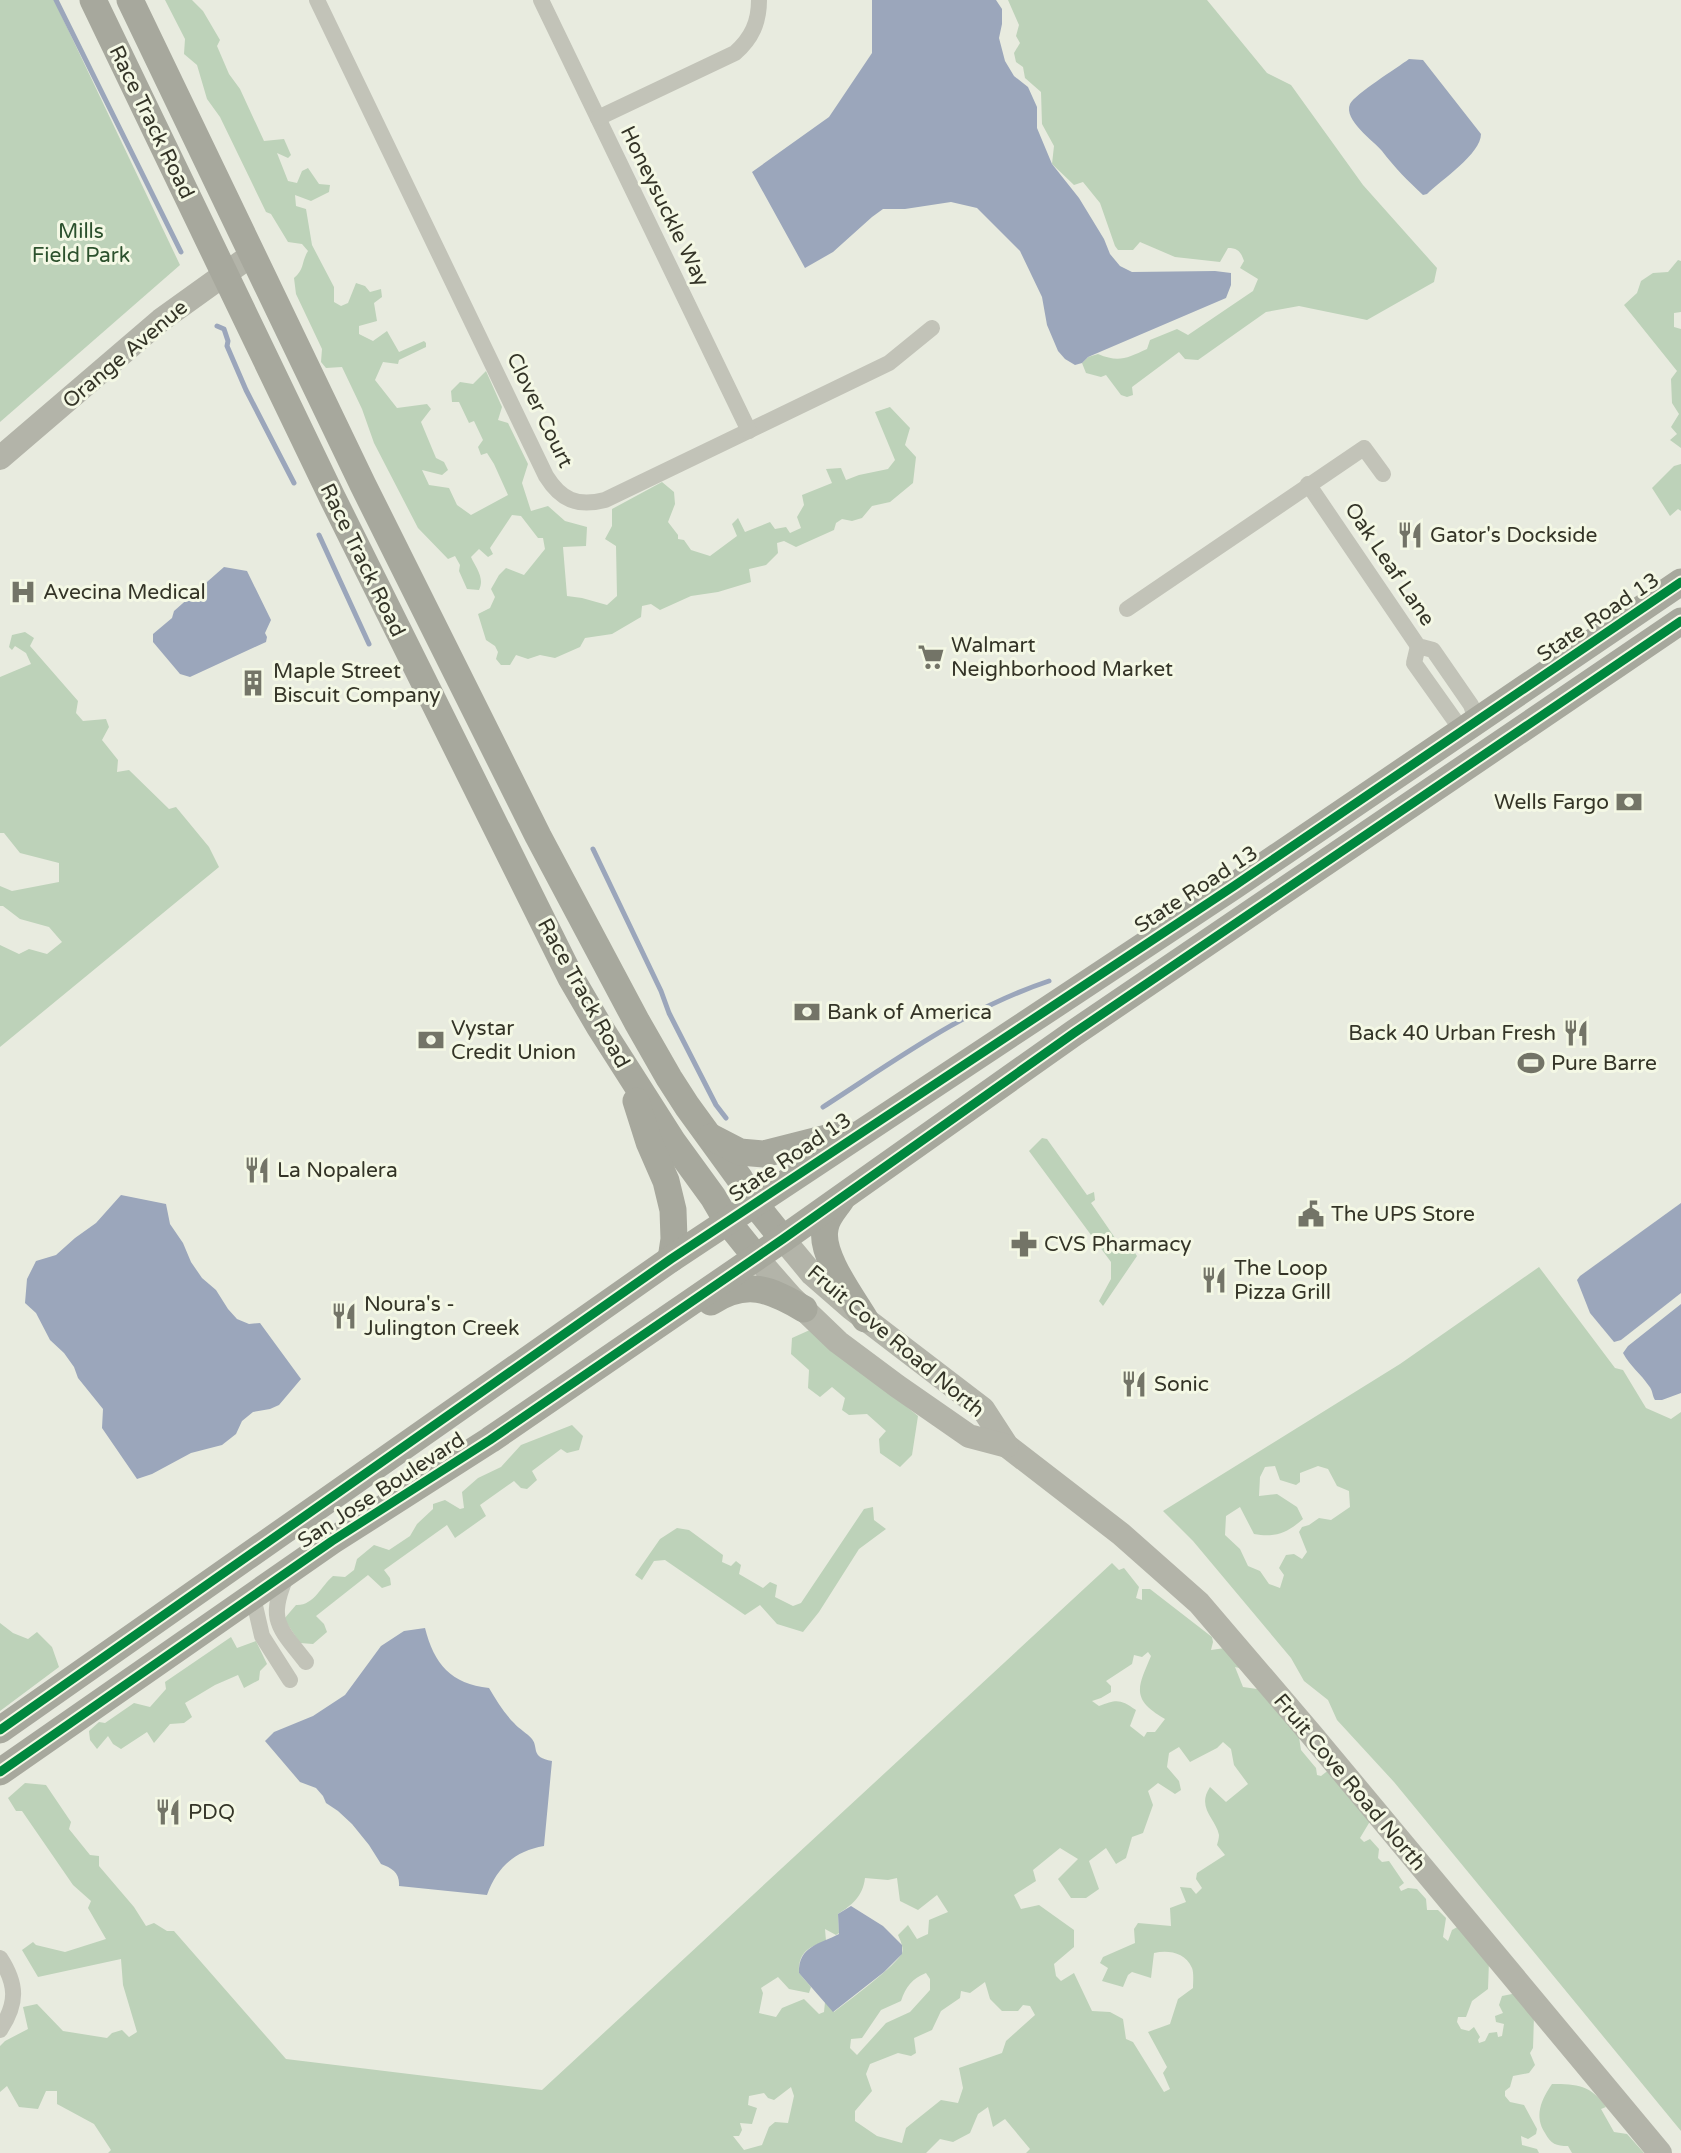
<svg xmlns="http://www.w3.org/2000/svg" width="1681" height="2153" viewBox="0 0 1681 2153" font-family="'Varela Round',sans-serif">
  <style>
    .green { fill: #bdd2b9; fill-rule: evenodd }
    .water { fill: #9ba6bb }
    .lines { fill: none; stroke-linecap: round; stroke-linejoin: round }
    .stream { stroke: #9ba6bb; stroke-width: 5 }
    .street { stroke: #c2c3b8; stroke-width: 16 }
    .secondary { stroke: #b3b4a9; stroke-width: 24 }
    .primary { stroke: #a7a89d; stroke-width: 27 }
    .cycleway-casing { stroke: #f4f8e5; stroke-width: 13 }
    .cycleway { stroke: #00873e; stroke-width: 9 }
    .labels { text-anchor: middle; stroke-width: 6; stroke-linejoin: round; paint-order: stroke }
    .street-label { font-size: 21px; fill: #343427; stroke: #f4f8e5 }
    .park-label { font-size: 21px; fill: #2c512d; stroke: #f4f8e5 }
    .poi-label { font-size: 21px; fill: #343427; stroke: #f4f8e5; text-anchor: start }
  </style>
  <rect width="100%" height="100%" fill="#e8ebdf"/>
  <g class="green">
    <polygon points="0,0 54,0 180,265 0,422"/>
    <path d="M165,0H192L203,11L220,40L217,46L229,74L240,89L264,141L284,139L291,155L288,158L277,153L288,181L297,183L302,171L308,168L319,184L330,185L329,192L311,201L295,195L296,206L306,209L312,245L334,287V302L341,306L348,303L356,283L365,286L370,292L381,289L382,297L374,303L377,321L359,326V334L373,341L387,331L399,352L424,341L426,343V347L399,360L398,364L383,362L375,380L397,408L427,404L431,409L421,422L436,458L444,462L448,470L442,475L422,470L429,485L449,488L457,505L471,515L508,495L494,464L487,453L481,455L478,447L483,440L474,421L469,423L459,402H452L451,391L460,382L473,384L486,371L502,407L498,420L508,423L528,464L522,483L531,511L548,506L565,521L587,527L586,546L563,547L567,596L582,598L607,605L617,596L616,546L605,539L612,526V509L662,482L674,492L675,504L668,522L678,535V539L684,540L691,550L710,556L737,536L732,524L738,518L745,532L770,522L775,529L786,527L790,533L801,528L797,517L804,505L802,495L832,483L826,469L841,468L846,480L859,475L888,469L895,460L875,412L890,407L910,428L905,445L916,457L913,483L890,502L872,506L862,518L852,521L842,519L836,523L834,530L796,547L784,541L777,543L778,553L766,565L749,569L751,582L718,592L691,596L660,610L651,604L642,606L641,617L612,634L585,638L580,647L555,658L540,655L528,659L516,655L510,665H501L496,659L498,652L495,646L486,640L478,614L490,608L495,597L491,589L499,575L506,568L524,575L545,549L543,538H538L521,516L512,515L490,548L493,554L488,557L479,549L471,557C476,568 485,578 479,590L467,589L459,571L460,565L455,556L448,559L418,528L374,443L362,409L342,367L326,368L321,362L322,349L296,294L294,278C305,269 301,262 308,251L302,244L288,242L271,214L266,212L220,117L207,99L197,65L184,54L185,39Z"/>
    <path d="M1008,0H1207L1267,73L1291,85L1363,185L1437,268L1434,282L1367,320L1299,306L1266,312L1198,360L1185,359L1179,352L1132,387L1133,395L1127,397L1121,395L1106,375L1101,377L1086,373L1082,363L1088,357L1098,354C1119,363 1127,358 1147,349L1150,340L1177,329L1188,335L1253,291L1258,279L1240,268L1244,261C1241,252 1238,248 1228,248L1220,262L1175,257L1140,242L1133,250H1118L1115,246L1100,203L1083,182L1074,185L1052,164L1054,146L1042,124L1041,92L1025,78L1023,67L1016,62L1014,53L1020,43L1016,36L1019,25Z"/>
    <polygon points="1678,260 1681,261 1681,312 1674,313 1674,327 1681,329 1681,448 1670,440 1677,434 1671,427 1679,414 1672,403 1671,379 1677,371 1624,305 1637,293 1641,281 1653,273 1668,272"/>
    <polygon points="1681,464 1681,511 1678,509 1670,516 1652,488 1674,466"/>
    <polygon points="25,632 34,638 30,646 78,701 76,713 83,721 106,719 109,727 102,740 118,760 117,772 129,770 169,809 176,807 209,847 219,867 0,1047 0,945 19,954 29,949 47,954 62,942 49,927 20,919 3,906 0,906 0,886 12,891 59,882 59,863 20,853 4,833 0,833 0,677 31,664 26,653 15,646 12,650 9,647 12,635"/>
    <polygon points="1042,1138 1047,1139 1087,1195 1094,1192 1095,1200 1091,1203 1126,1254 1133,1250 1137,1256 1103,1306 1099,1301 1111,1279 1111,1262 1029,1151"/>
    <path d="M1539,1267L1615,1368L1623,1370L1646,1408L1671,1419L1681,1412V2131L1394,1782L1337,1720L1328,1700L1304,1681L1291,1658L1193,1541L1163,1511L1400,1364ZM1275,1466L1280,1480L1296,1485L1300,1482V1473L1318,1466L1328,1469L1337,1486L1349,1491L1350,1507L1331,1520L1319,1518L1309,1525L1302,1527L1299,1532L1307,1552L1302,1559L1294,1554L1286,1555L1279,1568L1284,1575L1280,1588L1269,1584L1260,1571L1248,1566L1240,1549L1225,1535L1226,1516L1240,1507L1254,1534C1275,1538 1287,1533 1303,1519L1297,1507L1277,1494L1259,1496L1260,1477L1265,1467Z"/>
    <polygon points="812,1329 918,1416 912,1455 900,1467 880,1453 879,1439 886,1431 867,1414 849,1415 842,1410 845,1398 832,1387 820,1397 808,1388 809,1370 791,1354 792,1338"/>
    <path d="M572,1425L583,1436L579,1450L567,1453L561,1449L532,1471L537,1480L527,1489L521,1488L514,1481L480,1505L486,1516L455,1538L447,1525L384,1570L390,1578L391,1585L382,1588L368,1575L316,1616L324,1624L327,1632L313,1644L300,1643L284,1619L296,1605C314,1606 321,1586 333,1576L345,1577L354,1570L357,1559L374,1545L389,1550L410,1536L417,1524L433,1509V1504L445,1500L460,1509L464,1508L462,1492L478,1478L501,1467L521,1445Z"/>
    <polygon points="873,1507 874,1520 886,1529 859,1549 819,1612 803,1632 777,1624 760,1605 745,1615 665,1560 654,1561 642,1580 635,1575 660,1539 677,1528 689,1530 723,1555 722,1562 731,1566 736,1561 741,1565 739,1574 763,1588 770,1582 777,1585 775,1597 793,1606 801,1603 864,1509"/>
    <path d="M1112,1563L1119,1570L1124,1568L1139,1587L1136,1598L1142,1600V1589H1150L1212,1637L1213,1642L1211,1650L1225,1648L1248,1670L1235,1667L1243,1687L1264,1690L1298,1731L1301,1750L1316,1768L1317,1775L1321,1776L1330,1769L1372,1818L1360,1838L1364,1842L1370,1839L1379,1849L1378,1858L1382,1862L1389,1861L1404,1883L1399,1887L1401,1891L1408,1888L1417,1889L1426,1899L1427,1910H1438L1446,1918L1443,1937L1448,1941L1452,1930L1459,1926L1489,1961L1488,1989L1472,2001L1466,2017H1458L1457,2022L1461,2029L1469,2031L1474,2027L1480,2037L1478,2040L1479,2043L1485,2041L1489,2033L1497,2032L1498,2037L1502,2036L1504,2024L1496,2022L1495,2016L1503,2013L1499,2005L1502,1996L1517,1993L1534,2016L1533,2048L1530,2053L1535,2065L1529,2073L1513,2076L1510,2087L1505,2091V2096L1510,2102L1524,2105L1537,2129L1536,2134L1528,2139L1521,2136L1522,2145L1537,2149L1539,2153H1026L1030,2149L1005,2119L993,2127L988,2107L978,2114L970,2133L953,2142L940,2139L926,2153H108L111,2150L94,2124L57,2104V2091H46L38,2109L19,2107L7,2086L0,2092V2046L5,2041L28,2029L23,2007L37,2004L63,2031L107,2038L112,2033L122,2030L129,2037L137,2032L123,1985L121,1959L38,1977L22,1950L33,1942L36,1945L65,1952L106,1939L88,1908L91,1901L73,1885L22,1811H16L8,1798L25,1783L46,1785L71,1822L69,1829L90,1855L99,1856V1866L134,1907L146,1926L154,1923L167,1931H174L286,2059L542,2090ZM1148,1652L1151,1656C1138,1687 1130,1699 1165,1719L1155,1732H1147L1144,1737L1130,1726L1136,1710C1120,1699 1117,1699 1099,1706L1092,1701L1101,1698L1111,1692V1686L1106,1681L1132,1664L1134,1655L1142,1657ZM1223,1742L1231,1749L1234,1765L1248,1784L1226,1802L1210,1787C1196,1808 1216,1819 1219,1835C1219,1838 1218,1841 1217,1845L1225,1855L1197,1873L1196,1879L1202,1888L1196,1894L1191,1888L1180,1887L1186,1902L1170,1908L1171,1926L1138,1923L1134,1929L1135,1943L1103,1957L1100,1963L1108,1968L1102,1981L1123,1987L1128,1975L1132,1972L1151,1978L1154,1953C1168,1950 1185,1952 1192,1968C1194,1973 1193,1982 1193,1988L1178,1999L1170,2024L1148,2032L1167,2067L1163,2073L1170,2089L1164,2092L1133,2042L1126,2039L1123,2019L1110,2012L1092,2011L1074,1973L1061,1981L1056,1976L1054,1964L1074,1947V1930L1039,1905L1021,1909L1014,1895L1036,1881L1033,1870L1060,1848L1078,1859L1058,1879L1071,1898H1086L1099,1889L1089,1861L1106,1848L1116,1864L1126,1858L1132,1837L1143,1833L1153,1805L1148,1791L1158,1783L1175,1794L1181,1790L1179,1781L1167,1767L1169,1753L1179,1747L1190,1762L1217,1748ZM865,1878L888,1880L897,1878L900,1901L918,1910L937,1895L948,1912L929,1920L928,1934L917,1939L908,1925L898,1935C900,1940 904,1947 902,1953C897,1965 847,2002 834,2012L825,2002L824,2012L819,2014L804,1999L782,2008L776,2017L759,2013L763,1993L761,1988L778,1977L789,1989L809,1993L811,1987L799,1973C798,1953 808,1947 826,1941L825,1929L836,1935L839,1933L838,1914C852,1905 863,1896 865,1878ZM926,1973L930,1979V1990L910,2012L886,2023L857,2055L850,2048L851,2039L862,2038L881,2010L901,2001C906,1986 912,1979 926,1973ZM985,1982L990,1999L1002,2011H1018L1023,2005L1030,2006L1035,2015L1006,2041L1002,2053L959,2068L963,2088L958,2103L941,2100L906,2128L902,2143L877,2136L855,2121V2111L872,2091L866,2074L870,2064L898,2053L911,2056L916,2053L914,2038L932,2030L941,2011L960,1998L961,1991L970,1993ZM791,2087L794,2096L788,2123L775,2122L769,2127L762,2145L744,2150L733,2136H739L742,2130L740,2123L752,2124L757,2108L748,2105L749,2096L764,2093L768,2098L774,2100Z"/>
    <polygon points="0,1623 13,1633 28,1639 37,1632 52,1647 59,1667 0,1711"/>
    <polygon points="231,1637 237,1648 256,1641 267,1664 260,1671 259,1680 244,1688 238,1675 215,1685 185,1703 192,1717 184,1723 170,1724 154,1743 147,1732 121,1749 113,1744 108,1736 97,1749 90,1740 89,1731 99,1722 105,1723 134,1703 150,1707 166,1689 165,1682"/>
    <path d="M1552,2084C1577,2084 1591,2085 1606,2107L1601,2109L1614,2132L1627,2134L1644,2153H1572L1568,2146C1556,2146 1551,2144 1545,2133C1534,2116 1541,2100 1552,2084Z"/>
  </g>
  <g class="water">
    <polygon points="872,0 996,0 1002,9 1002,24 999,38 1005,61 1014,76 1028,87 1037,107 1037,128 1052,164 1079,198 1104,239 1110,254 1120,266 1132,272 1215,271 1231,273 1231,285 1226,298 1088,357 1082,363 1075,365 1065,359 1058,351 1047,325 1042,297 1020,251 977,208 951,202 905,209 883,209 872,217 833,252 805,268 752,172 829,117 872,53"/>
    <path d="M1409,59L1423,60L1481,134C1481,154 1441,180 1427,194L1423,195C1408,181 1395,168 1382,151C1374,141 1343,120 1350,104C1355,94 1397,68 1409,59Z"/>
    <polygon points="224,567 247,571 271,620 265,633 267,637 266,642 190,677 180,674 153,642 153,634 172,618 174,611"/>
    <polygon points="121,1195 166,1204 170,1224 183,1243 191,1262 202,1278 216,1290 228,1309 237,1319 249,1324 260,1323 301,1379 279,1405 270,1409 253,1412 242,1421 236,1434 222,1445 191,1453 152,1474 137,1479 102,1428 103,1409 78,1378 74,1367 64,1353 50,1340 36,1313 25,1303 27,1279 36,1261 56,1255 75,1238 96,1223"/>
    <polygon points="1681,1203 1681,1293 1621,1340 1614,1342 1590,1313 1577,1280 1580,1276"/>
    <path d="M1681,1304V1393L1662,1400H1655C1652,1395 1653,1391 1649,1386C1641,1374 1630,1366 1623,1353L1628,1346Z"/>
    <path d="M425,1628C434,1664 451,1684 489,1688C496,1700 504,1713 514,1723C519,1729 527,1733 532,1739C539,1748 530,1757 552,1761L544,1846C515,1851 497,1867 487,1895L399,1886C400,1873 392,1868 381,1864L369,1845L352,1824L338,1811L326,1803L323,1796L316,1788L300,1782L265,1741L274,1732L313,1716L345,1695L381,1646L404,1631Z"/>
    <path d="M851,1906L883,1926L902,1945V1954L884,1972L833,2012L799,1973C798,1946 820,1944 839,1934L838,1914Z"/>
  </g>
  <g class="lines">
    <g class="stream">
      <polyline points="56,0 181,252"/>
      <polyline points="217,326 224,329 228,341 227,346 246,390 294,483"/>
      <polyline points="319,535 369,644"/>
      <polyline points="593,849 661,991 669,1013 716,1105 726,1118"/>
      <path d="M823,1107C896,1060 965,1009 1049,981"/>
    </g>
    <g class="street">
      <path d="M317,0L546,476C561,500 577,507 605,500L889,363L932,328"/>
      <polyline points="541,0 749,431"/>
      <path d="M598,118L735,53C752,38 759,22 759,0"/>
      <polyline points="1308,484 1418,646 1433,650 1471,705 1477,722"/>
      <polyline points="1127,609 1364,448 1383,474"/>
      <polyline points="1418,646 1414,663 1463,732"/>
      <path d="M287,1575C267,1620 278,1626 306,1662"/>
      <polyline points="253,1597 262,1636 290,1680"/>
      <path d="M0,1958C17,1984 18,2003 0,2030"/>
    </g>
    <g class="secondary">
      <polyline points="0,458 161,320 253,254"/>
      <polyline points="783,1239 812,1274 851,1308 983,1409 1007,1446 1121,1534 1199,1603 1311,1734 1660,2153"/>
      <polyline points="756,1257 791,1297 838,1342 897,1386 969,1436 1007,1446"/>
    </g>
    <g class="primary">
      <polyline points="93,0 332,497 571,978 599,1026 673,1142 713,1197 727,1221 756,1257"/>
      <polyline points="130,0 363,485 538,836 637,1022 669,1078 687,1106 740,1179 754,1203 783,1239"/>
      <polyline points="636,1101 649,1142 666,1181 673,1210 674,1239 671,1259"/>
      <polyline points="711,1137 740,1152 764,1154 846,1133"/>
      <path d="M841,1200C835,1209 826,1218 825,1229C820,1255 852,1297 865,1319"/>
      <path d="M711,1302C746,1279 770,1289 804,1309"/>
      <polyline points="0,1730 671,1259 1234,886 1681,582"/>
      <polyline points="0,1772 332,1541 490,1440 783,1239 1074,1033 1681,621"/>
    </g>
    <g class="cycleway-casing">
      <g id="cycleway">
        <polyline points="0,1730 671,1259 1234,886 1681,582"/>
        <polyline points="0,1772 332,1541 490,1440 783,1239 1074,1033 1681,621"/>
      </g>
    </g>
    <use href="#cycleway" class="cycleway"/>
  </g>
  <defs>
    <g id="restaurant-bare" transform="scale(2.07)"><path d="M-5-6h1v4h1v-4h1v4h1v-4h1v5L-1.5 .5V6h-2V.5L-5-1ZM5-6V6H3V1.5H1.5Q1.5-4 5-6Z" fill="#737467" stroke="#f4f8e5" stroke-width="2.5" paint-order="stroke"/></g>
    <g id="hospital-bare" transform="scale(2.07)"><path d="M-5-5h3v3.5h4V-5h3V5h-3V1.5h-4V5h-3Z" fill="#737467" stroke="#f4f8e5" stroke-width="2.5" paint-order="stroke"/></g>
    <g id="supermarket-bare" transform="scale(2.07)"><path d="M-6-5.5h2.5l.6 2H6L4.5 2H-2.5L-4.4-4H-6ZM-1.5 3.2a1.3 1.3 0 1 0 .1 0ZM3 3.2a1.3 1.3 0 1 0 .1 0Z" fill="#737467" stroke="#f4f8e5" stroke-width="2.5" paint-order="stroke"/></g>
    <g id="building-bare" transform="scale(2.07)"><path d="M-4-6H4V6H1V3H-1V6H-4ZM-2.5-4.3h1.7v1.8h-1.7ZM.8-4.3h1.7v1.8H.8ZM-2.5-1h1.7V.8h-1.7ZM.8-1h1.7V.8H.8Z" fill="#737467" stroke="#f4f8e5" stroke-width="2.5" paint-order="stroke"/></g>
    <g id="bank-bare" transform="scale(2.07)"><path d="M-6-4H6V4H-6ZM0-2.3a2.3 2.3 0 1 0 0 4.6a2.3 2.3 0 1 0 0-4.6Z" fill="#737467" stroke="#f4f8e5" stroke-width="2.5" paint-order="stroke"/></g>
    <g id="stadium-bare" transform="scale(2.07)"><path d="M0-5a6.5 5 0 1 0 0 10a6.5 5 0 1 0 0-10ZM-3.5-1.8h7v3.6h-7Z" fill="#737467" stroke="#f4f8e5" stroke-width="2.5" paint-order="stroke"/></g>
    <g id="civic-bare" transform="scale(2.07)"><path d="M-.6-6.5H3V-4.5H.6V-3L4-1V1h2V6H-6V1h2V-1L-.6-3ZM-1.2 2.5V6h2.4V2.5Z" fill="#737467" stroke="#f4f8e5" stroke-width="2.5" paint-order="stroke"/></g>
    <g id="pharmacy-bare" transform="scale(2.07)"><path d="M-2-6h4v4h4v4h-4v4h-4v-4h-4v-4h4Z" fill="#737467" stroke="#f4f8e5" stroke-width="2.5" paint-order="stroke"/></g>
  </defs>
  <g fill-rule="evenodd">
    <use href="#restaurant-bare" x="1410" y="535"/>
    <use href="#hospital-bare" x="23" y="592"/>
    <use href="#supermarket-bare" x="931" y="657"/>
    <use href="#building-bare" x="253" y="683"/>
    <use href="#bank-bare" x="1629" y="802"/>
    <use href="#bank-bare" x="807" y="1012"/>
    <use href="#restaurant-bare" x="1576" y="1033"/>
    <use href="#bank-bare" x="431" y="1040"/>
    <use href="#stadium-bare" x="1531" y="1063"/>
    <use href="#restaurant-bare" x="257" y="1170"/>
    <use href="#civic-bare" x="1311" y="1214"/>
    <use href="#pharmacy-bare" x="1024" y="1244"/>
    <use href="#restaurant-bare" x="1214" y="1280"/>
    <use href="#restaurant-bare" x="344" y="1316"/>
    <use href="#restaurant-bare" x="1134" y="1384"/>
    <use href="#restaurant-bare" x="168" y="1812"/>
  </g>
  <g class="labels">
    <g class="street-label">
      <text transform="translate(152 122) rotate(64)" y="7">Race Track Road</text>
      <text transform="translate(665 206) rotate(64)" y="7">Honeysuckle Way</text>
      <text transform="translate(125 354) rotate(-40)" y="7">Orange Avenue</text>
      <text transform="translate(540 410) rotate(64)" y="7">Clover Court</text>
      <text transform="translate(363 560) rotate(64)" y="7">Race Track Road</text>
      <text transform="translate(1390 564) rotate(56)" y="7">Oak Leaf Lane</text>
      <text transform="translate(1598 617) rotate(-34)" y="7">State Road 13</text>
      <text transform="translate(1196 889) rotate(-33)" y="7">State Road 13</text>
      <text transform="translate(584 993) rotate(61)" y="7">Race Track Road</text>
      <text transform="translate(790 1157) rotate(-34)" y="7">State Road 13</text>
      <text transform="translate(896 1341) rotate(40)" y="7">Fruit Cove Road North</text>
      <text transform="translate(381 1490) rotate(-33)" y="7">San Jose Boulevard</text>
      <text transform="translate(1350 1782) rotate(50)" y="7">Fruit Cove Road North</text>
    </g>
    <g class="park-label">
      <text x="81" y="238">Mills<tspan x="81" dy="24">Field Park</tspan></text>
    </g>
    <g class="poi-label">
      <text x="1430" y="542">Gator's Dockside</text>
      <text x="43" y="599">Avecina Medical</text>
      <text x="951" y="652">Walmart<tspan x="951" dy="24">Neighborhood Market</tspan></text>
      <text x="273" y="678">Maple Street<tspan x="273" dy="24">Biscuit Company</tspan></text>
      <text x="1609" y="809" text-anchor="end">Wells Fargo</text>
      <text x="827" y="1019">Bank of America</text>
      <text x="451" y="1035">Vystar<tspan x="451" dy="24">Credit Union</tspan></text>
      <text x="1556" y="1040" text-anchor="end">Back 40 Urban Fresh</text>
      <text x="1551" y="1070">Pure Barre</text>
      <text x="277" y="1177">La Nopalera</text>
      <text x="1331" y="1221">The UPS Store</text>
      <text x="1044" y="1251">CVS Pharmacy</text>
      <text x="1234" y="1275">The Loop<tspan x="1234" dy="24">Pizza Grill</tspan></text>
      <text x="364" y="1311">Noura's -<tspan x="364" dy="24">Julington Creek</tspan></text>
      <text x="1154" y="1391">Sonic</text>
      <text x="188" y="1819">PDQ</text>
    </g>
  </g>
</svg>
